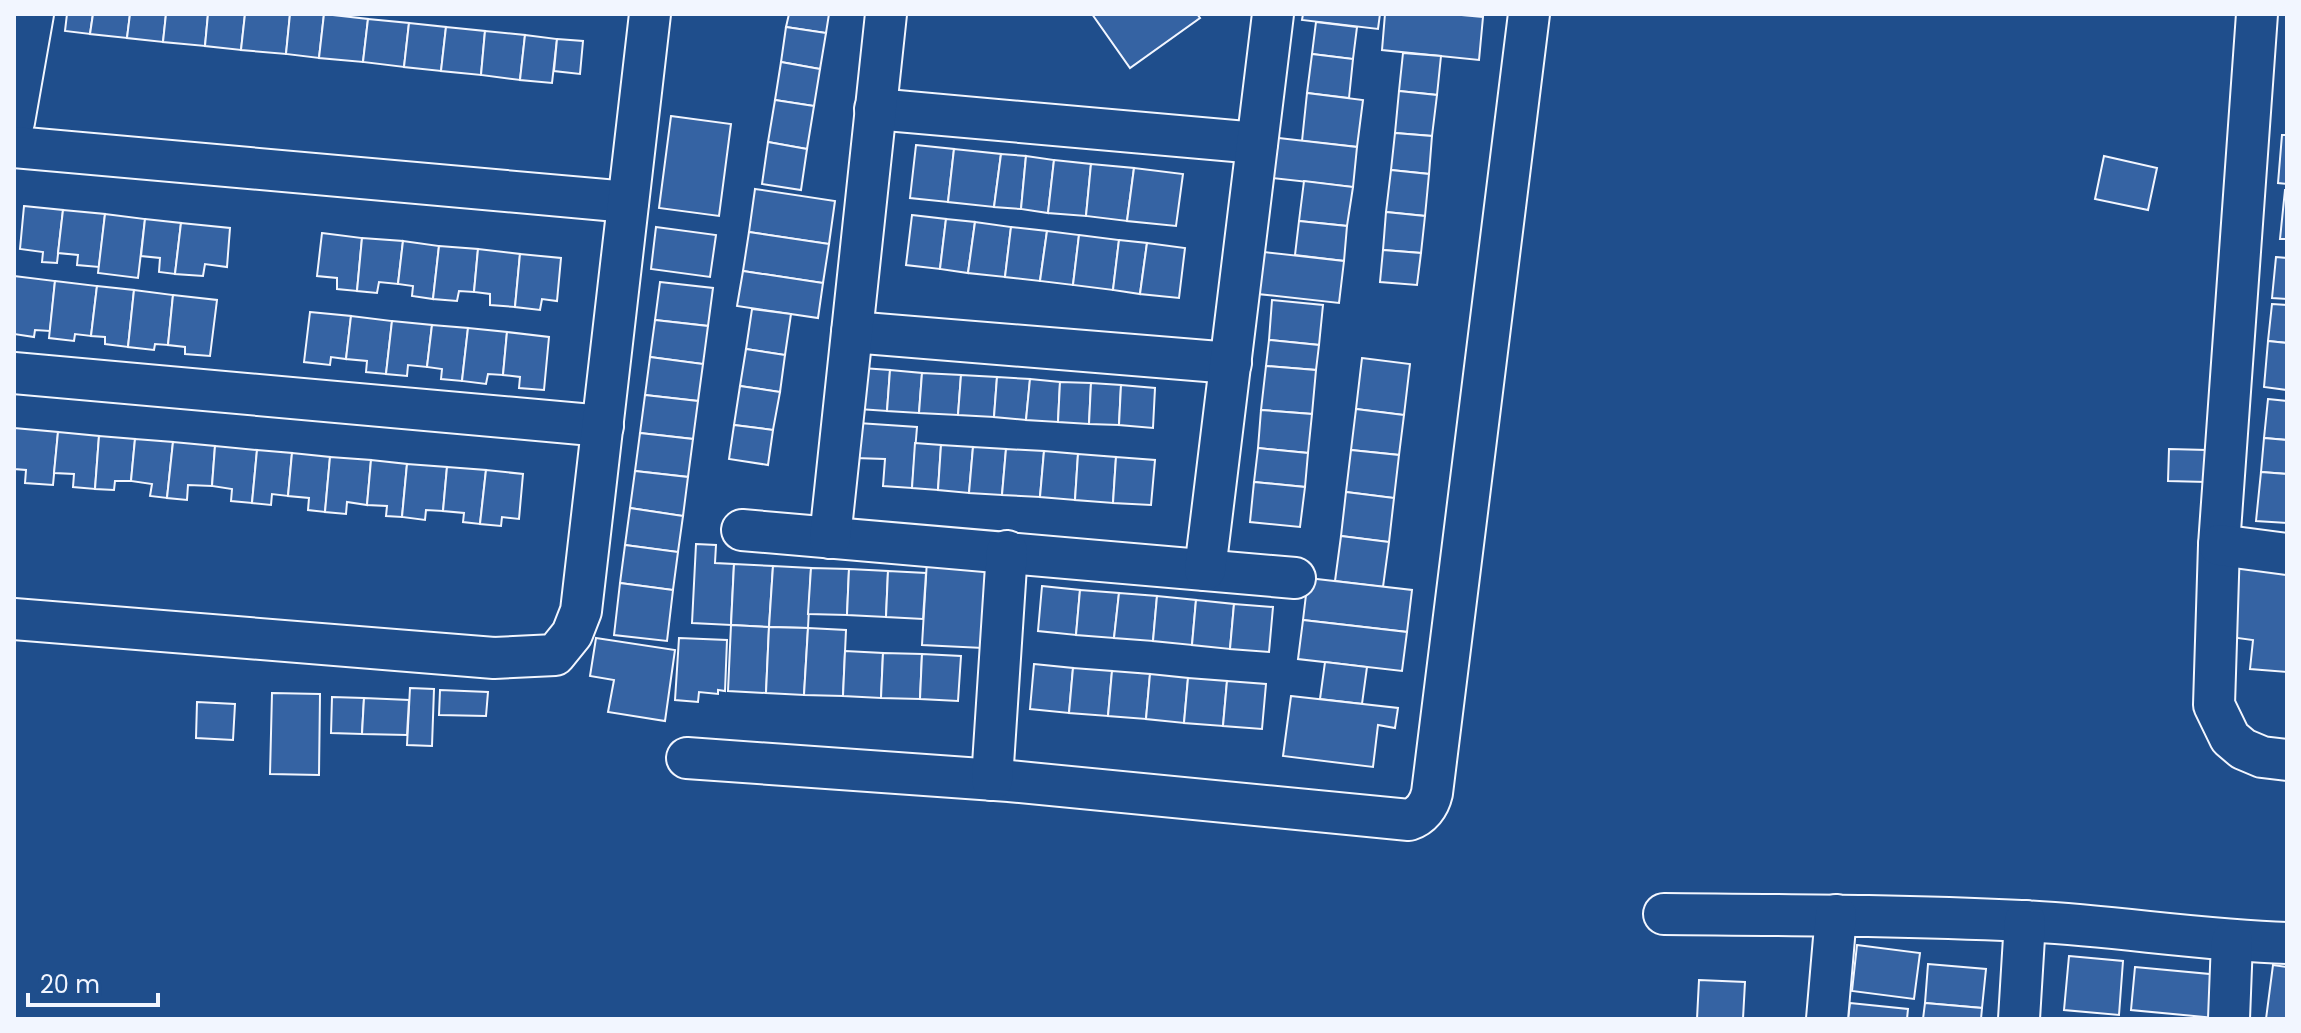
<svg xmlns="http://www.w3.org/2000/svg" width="2301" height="1033" viewBox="0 0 2301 1033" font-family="Poppins,sans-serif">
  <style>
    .building { fill: #3563a3; stroke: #f2f6ff; stroke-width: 2 }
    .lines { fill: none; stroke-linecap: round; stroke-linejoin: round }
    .street-casing { stroke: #f2f6ff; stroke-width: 44 }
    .street { stroke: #1f4e8c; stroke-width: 40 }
  </style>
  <rect width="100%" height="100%" fill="#1f4e8c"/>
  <g class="building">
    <polygon points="67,14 93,14 90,34 65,31"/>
    <polygon points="93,14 130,14 127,38 90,34"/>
    <polygon points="130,14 166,14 163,42 127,38"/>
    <polygon points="166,14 208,14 205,46 163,42"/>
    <polygon points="208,14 245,14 241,50 205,46"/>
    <polygon points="245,14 290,14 286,54 241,50"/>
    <polygon points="290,14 324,14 319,58 286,54"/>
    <polygon points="324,14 368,19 363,62 319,58"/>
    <polygon points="789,14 829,14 826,33 786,27"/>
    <polygon points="1092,14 1197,14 1200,18 1130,68"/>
    <polygon points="1303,14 1380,14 1378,29 1302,20"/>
    <polygon points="1385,14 1451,14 1483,17 1479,60 1382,50"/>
    <polygon points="368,19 409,23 404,67 363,62"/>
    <polygon points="1316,22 1357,27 1353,59 1312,54"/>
    <polygon points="409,23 446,27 441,71 404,67"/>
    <polygon points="446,27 485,31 481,75 441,71"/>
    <polygon points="786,27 826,33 820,69 781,62"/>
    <polygon points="485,31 525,35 520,80 481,75"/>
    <polygon points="525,35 557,39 552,83 520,80"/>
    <polygon points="557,39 583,41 580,74 554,71"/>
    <polygon points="1403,53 1441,56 1437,95 1399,91"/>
    <polygon points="1312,54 1353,59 1349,98 1307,93"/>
    <polygon points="781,62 820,69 814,106 775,100"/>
    <polygon points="1399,91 1437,95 1432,136 1395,133"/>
    <polygon points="1307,93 1363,100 1357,147 1302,141"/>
    <polygon points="775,100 814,106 807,149 768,142"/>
    <polygon points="671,116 731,124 719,216 659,208"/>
    <polygon points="1395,133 1432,136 1429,174 1391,170"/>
    <polygon points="2282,135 2287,135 2287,184 2278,183"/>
    <polygon points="1269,137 1357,147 1353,187 1264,177"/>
    <polygon points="768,142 807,149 801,190 762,184"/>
    <polygon points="916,145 954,149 948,202 910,198"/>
    <polygon points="954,149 1001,154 994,207 948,202"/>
    <polygon points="1001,154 1026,156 1021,209 994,207"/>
    <polygon points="1026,156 1054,160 1048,213 1021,209"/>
    <polygon points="2104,156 2157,168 2148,210 2095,199"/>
    <polygon points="1054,160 1091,164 1086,216 1048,213"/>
    <polygon points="1091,164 1134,168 1127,221 1086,216"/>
    <polygon points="1134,168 1183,174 1176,226 1127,221"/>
    <polygon points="1391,170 1429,174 1425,216 1386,212"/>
    <polygon points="1304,181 1353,187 1347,226 1299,221"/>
    <polygon points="755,189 835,201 829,244 749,232"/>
    <polygon points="2285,190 2287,190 2287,239 2280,239"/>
    <polygon points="24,206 63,210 57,263 42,262 43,252 20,249"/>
    <polygon points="63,210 105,214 99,267 77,265 78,255 58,253"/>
    <polygon points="1386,212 1425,216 1421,253 1383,250"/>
    <polygon points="105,214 145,219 138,278 98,273"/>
    <polygon points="912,215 946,219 940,269 906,265"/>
    <polygon points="145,219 181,223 175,274 159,272 160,258 141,256"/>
    <polygon points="946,219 975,222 968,273 940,269"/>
    <polygon points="1299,221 1347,226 1344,261 1295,255"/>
    <polygon points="975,222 1011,227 1005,277 968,273"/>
    <polygon points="181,223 230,228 227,267 205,264 203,276 175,274"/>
    <polygon points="656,227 716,235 710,277 651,269"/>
    <polygon points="1011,227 1047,231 1040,281 1005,277"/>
    <polygon points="1047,231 1079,235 1073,285 1040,281"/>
    <polygon points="749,232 829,244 823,283 743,271"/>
    <polygon points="322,233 362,238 357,291 337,289 337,278 317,276"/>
    <polygon points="1079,235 1119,240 1113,290 1073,285"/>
    <polygon points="362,238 403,241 398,284 379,282 377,293 357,291"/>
    <polygon points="1119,240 1147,243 1140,294 1113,290"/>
    <polygon points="403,241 439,246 433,299 412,296 413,286 398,284"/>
    <polygon points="1147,243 1185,248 1179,298 1140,294"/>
    <polygon points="439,246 478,249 474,292 459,291 457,301 433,299"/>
    <polygon points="478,249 520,254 515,307 490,305 490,294 474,292"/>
    <polygon points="1383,250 1421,253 1417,285 1380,282"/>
    <polygon points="1264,252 1344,261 1339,303 1258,294"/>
    <polygon points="520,254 561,258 557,301 542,299 540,310 515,307"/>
    <polygon points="2276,257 2287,258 2287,299 2272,298"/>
    <polygon points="743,271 823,283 818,318 737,306"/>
    <polygon points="14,276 55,281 50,331 35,330 34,337 14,334"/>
    <polygon points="55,281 97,286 91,336 75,334 74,341 49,338"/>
    <polygon points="660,282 713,288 708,326 655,320"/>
    <polygon points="97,286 134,290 128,347 105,344 105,337 91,336"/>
    <polygon points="134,290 173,295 168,345 155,344 154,350 128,347"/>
    <polygon points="173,295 217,300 210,356 185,354 185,347 168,345"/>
    <polygon points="1272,300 1323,305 1319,345 1269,340"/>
    <polygon points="2272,304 2287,305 2287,343 2268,341"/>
    <polygon points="752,309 791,314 785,355 746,349"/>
    <polygon points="310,312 351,316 346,359 331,357 330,365 304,362"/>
    <polygon points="351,316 392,321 386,374 366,372 367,361 346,359"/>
    <polygon points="655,320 708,326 703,364 650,357"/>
    <polygon points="392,321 432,325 427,367 408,365 407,376 386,374"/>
    <polygon points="432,325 468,328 462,381 441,379 442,369 427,367"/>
    <polygon points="468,328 507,332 503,375 488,374 486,384 462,381"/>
    <polygon points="507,332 549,337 544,390 519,388 520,377 503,375"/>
    <polygon points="1269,340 1319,345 1316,370 1266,366"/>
    <polygon points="2268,341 2287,343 2287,390 2264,387"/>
    <polygon points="746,349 785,355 780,392 740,386"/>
    <polygon points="650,357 703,364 698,401 645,395"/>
    <polygon points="1362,358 1410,364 1404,415 1356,409"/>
    <polygon points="1266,366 1316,370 1312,414 1261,410"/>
    <polygon points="862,368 890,370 887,411 859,409"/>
    <polygon points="890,370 922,373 919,413 887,411"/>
    <polygon points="922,373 961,375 958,415 919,413"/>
    <polygon points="961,375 997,377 994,417 958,415"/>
    <polygon points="997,377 1030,379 1026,420 994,417"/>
    <polygon points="1030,379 1060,382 1058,422 1026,420"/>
    <polygon points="1060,382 1091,383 1089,424 1058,422"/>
    <polygon points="1091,383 1121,385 1119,425 1089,424"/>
    <polygon points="1121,385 1155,388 1153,428 1119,425"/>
    <polygon points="740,386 780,392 773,430 734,425"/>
    <polygon points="645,395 698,401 693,439 640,433"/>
    <polygon points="2268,399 2287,401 2287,440 2264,438"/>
    <polygon points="1356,409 1404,415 1399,455 1351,450"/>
    <polygon points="1261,410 1312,414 1308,453 1258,448"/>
    <polygon points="858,423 917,427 912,488 883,486 885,459 855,458"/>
    <polygon points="734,425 773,430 768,465 729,459"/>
    <polygon points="14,428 58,432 53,485 25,483 26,470 14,469"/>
    <polygon points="58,432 99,436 95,489 73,487 74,474 54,473"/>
    <polygon points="640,433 693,439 688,477 635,471"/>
    <polygon points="99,436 135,439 131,481 115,481 114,490 95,489"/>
    <polygon points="2264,438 2287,440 2287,474 2261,472"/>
    <polygon points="135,439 173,442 167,498 150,496 152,484 131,481"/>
    <polygon points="173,442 215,446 212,486 188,485 187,500 167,498"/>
    <polygon points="915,443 941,445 938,490 912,488"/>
    <polygon points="941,445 973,447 969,493 938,490"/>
    <polygon points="215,446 257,450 252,503 231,501 232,489 212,486"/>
    <polygon points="973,447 1006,449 1002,495 969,493"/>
    <polygon points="1258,448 1308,453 1305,487 1254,482"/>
    <polygon points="1006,449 1044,451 1040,497 1002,495"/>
    <polygon points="2169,449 2207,450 2206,482 2168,481"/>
    <polygon points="257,450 292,453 288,496 272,494 271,505 252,503"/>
    <polygon points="1351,450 1399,455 1394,498 1346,492"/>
    <polygon points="1044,451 1078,454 1075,500 1040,497"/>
    <polygon points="292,453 330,457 325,512 308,510 309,498 288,496"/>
    <polygon points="1078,454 1116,457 1113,503 1075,500"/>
    <polygon points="330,457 371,460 367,505 347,502 346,514 325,512"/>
    <polygon points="1116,457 1155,460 1151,505 1113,503"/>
    <polygon points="371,460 407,464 402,517 386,516 387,506 367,505"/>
    <polygon points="407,464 447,467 443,511 426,510 425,520 402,517"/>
    <polygon points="447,467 486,470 480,524 463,522 464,513 443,511"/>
    <polygon points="486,470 523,474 519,519 502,517 501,526 480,524"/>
    <polygon points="635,471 688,477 683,516 630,508"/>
    <polygon points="2261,472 2287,474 2287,523 2256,521"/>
    <polygon points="1254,482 1305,487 1300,527 1250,522"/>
    <polygon points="1346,492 1394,498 1389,542 1341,536"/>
    <polygon points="630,508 683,516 678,552 625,545"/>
    <polygon points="1341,536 1389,542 1383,587 1335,581"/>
    <polygon points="696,544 716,545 715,563 734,564 731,625 692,623"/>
    <polygon points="625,545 678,552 673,590 620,583"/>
    <polygon points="927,560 988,564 983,648 922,645"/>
    <polygon points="734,564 773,566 769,627 731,625"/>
    <polygon points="2237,564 2287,568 2287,672 2250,669 2253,640 2230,637"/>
    <polygon points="773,566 811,568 808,628 769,627"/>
    <polygon points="811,568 849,569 847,615 808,614"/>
    <polygon points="849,569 888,571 886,617 847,615"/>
    <polygon points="888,571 926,573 923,619 886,617"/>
    <polygon points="1308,578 1412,590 1407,632 1303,620"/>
    <polygon points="620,583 673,590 667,641 614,635"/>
    <polygon points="1042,586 1080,590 1076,635 1038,631"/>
    <polygon points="1080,590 1119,593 1114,638 1076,635"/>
    <polygon points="1119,593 1157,596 1153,641 1114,638"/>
    <polygon points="1157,596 1196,600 1192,645 1153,641"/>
    <polygon points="1196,600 1234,604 1230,649 1192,645"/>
    <polygon points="1234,604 1273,607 1269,652 1230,649"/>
    <polygon points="1303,620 1407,632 1402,671 1298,659"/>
    <polygon points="731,625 769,627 766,693 728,691"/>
    <polygon points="769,627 808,628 804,695 766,693"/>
    <polygon points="808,628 846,630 843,696 804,695"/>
    <polygon points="596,638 675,650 665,721 608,712 614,680 590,676"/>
    <polygon points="679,638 727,640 725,691 718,690 718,694 699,692 698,702 675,700"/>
    <polygon points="845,651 883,653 881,698 843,696"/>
    <polygon points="883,653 922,654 920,699 881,698"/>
    <polygon points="922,654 961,656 958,701 920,699"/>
    <polygon points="1325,662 1367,667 1362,704 1320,699"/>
    <polygon points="1034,664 1073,668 1069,713 1030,709"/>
    <polygon points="1073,668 1112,671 1108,716 1069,713"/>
    <polygon points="1112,671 1150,674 1146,719 1108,716"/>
    <polygon points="1150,674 1188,678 1184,723 1146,719"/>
    <polygon points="1188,678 1227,681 1223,726 1184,723"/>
    <polygon points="1227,681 1266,684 1262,729 1223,726"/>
    <polygon points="410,688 434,689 432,746 407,745"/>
    <polygon points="440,690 488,692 486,716 439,715"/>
    <polygon points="272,693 320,694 319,775 270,774"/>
    <polygon points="1291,696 1398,708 1395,728 1378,725 1373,767 1283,756"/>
    <polygon points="332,697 364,698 362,734 331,733"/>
    <polygon points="364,698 409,700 407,735 362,734"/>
    <polygon points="197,702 235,704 233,740 196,738"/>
    <polygon points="1857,945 1920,953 1914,999 1852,991"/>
    <polygon points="2069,956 2123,961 2119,1015 2064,1010"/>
    <polygon points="1928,964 1986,969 1982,1008 1925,1003"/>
    <polygon points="2273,965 2287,967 2287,1019 2266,1019"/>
    <polygon points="2135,967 2220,975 2215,1018 2131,1010"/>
    <polygon points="1699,980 1745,982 1743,1019 1697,1019"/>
    <polygon points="1850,1003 1908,1009 1907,1019 1848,1019"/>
    <polygon points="1925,1003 1982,1008 1981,1019 1923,1019"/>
  </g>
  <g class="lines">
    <g class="street-casing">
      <g id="street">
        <polyline points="2257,14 2219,545 2214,705 2230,738 2243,749 2262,757 2287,760"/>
        <polyline points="875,109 1257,143"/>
        <polyline points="14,122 33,14"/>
        <polyline points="14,147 628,202"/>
        <polyline points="852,332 1231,363"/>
        <polyline points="14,373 603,426"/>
        <polyline points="742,530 1295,578"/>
        <polyline points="830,538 886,14"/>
        <polyline points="2219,545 2287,554"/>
        <polyline points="1205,570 1273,14"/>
        <polyline points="14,619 494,658 555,655 572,634 581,611 650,14"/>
        <path d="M687,758L1009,781L1409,820C1421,816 1429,806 1432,793L1529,14"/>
        <polyline points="992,780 1007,551"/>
        <path d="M1664,914C1783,915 1902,915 2021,921C2110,925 2198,940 2287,943"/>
        <polyline points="1827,1019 1836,915"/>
        <polyline points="2019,1019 2025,921"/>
        <polyline points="2229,1019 2232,941"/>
      </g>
    </g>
    <use href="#street" class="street"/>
  </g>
  <rect width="2301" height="1033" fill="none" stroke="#f2f6ff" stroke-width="32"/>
  <path d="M28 993v12h130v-12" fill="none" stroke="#f2f6ff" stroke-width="4"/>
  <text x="40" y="993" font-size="24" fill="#f2f6ff" stroke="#1f4e8c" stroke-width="6" paint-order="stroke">20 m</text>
</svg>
